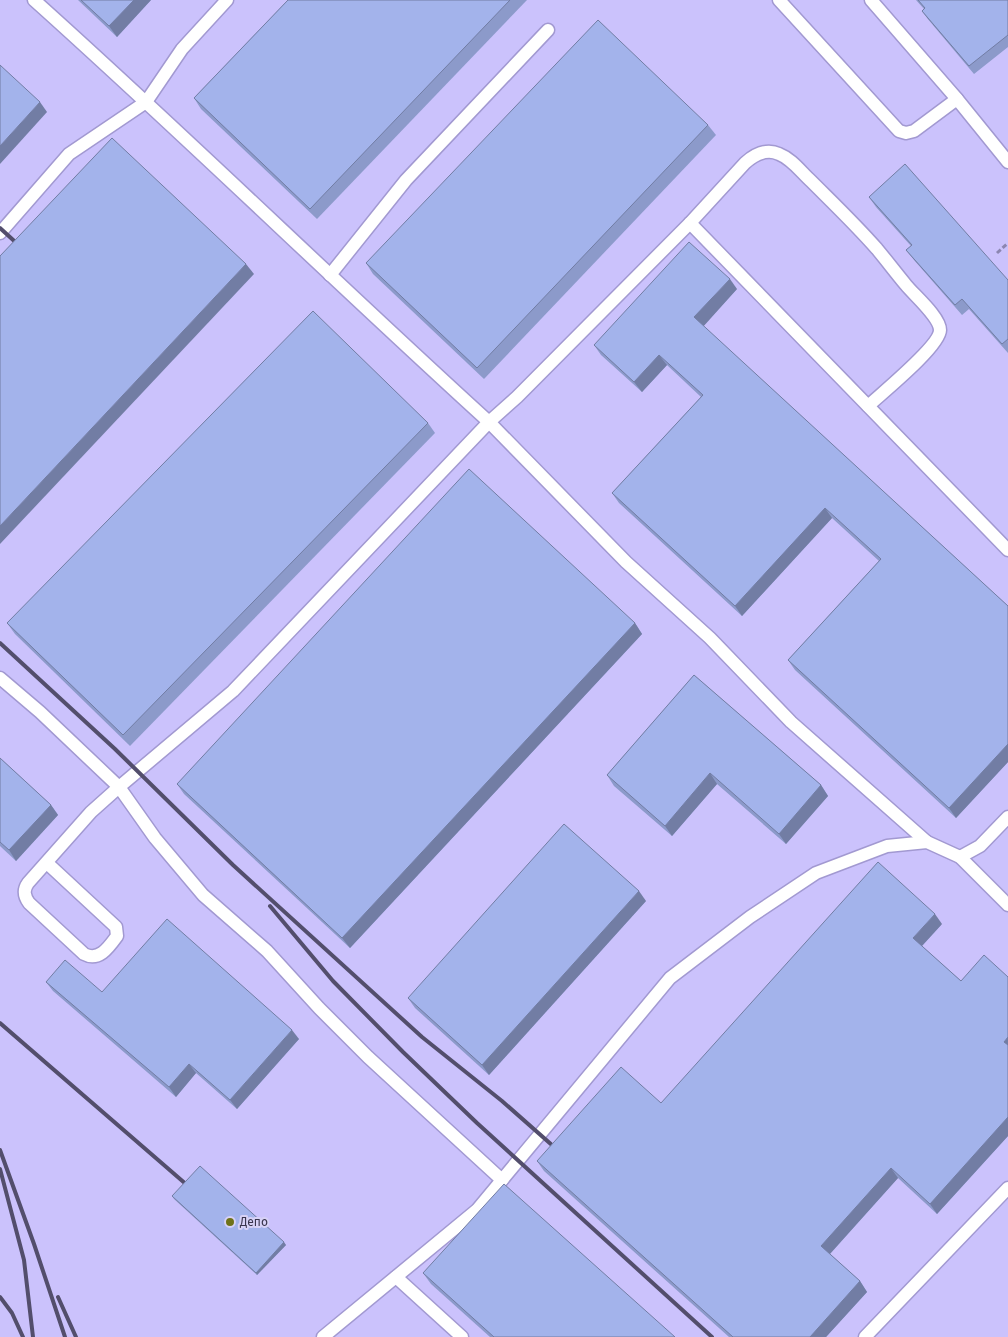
<svg xmlns="http://www.w3.org/2000/svg" width="1008" height="1337" viewBox="0 0 1008 1337" font-family="'Fira Sans',sans-serif">
  <style>
    .lines { fill: none; stroke-linecap: round; stroke-linejoin: round }
    .service-casing { stroke: #a299d1; stroke-width: 15 }
    .path { stroke: #8c86b1; stroke-width: 3; stroke-dasharray: 5 2.5; stroke-linecap: butt }
    .service { stroke: #fff; stroke-width: 12 }
    .rail { stroke: #534e6c; stroke-width: 4 }
    .wall { fill: #8c9aca }
    .shaded-wall { fill: #727da4 }
    .building { fill: #a3b3eb; stroke: #727da4 }
    .poi-dot { fill: #6f7218; stroke: #d7d2f6; stroke-width: 2 }
    .labels { text-anchor: middle; stroke-width: 4; stroke-linejoin: round; paint-order: stroke }
    .poi-label { font-size: 12px; fill: #39354d; stroke: #d7d2f6; text-anchor: start }
  </style>
  <rect width="100%" height="100%" fill="#cbc2fc"/>
  <g class="lines">
    <g class="service-casing">
      <g id="service">
        <path d="M34,0C188,138 336,283 489,422L517,397L690,223L745,163C754,155 766,148 779,154C792,159 801,172 811,181C833,203 856,225 877,249C887,261 896,273 906,285C914,295 940,317 940,330C940,346 882,393 868,406"/>
        <polyline points="779,0 899,131 906,133 914,131 957,99"/>
        <polyline points="871,0 957,99 1008,162"/>
        <polyline points="690,223 1008,550"/>
        <polyline points="0,233 69,154 146,102 182,49 227,0"/>
        <polyline points="330,275 406,180 548,30"/>
        <polyline points="0,678 40,712 119,787 155,838 203,895 267,951 319,1008 368,1057 502,1180"/>
        <polyline points="960,857 1008,905"/>
        <path d="M47,863L116,927L117,936C109,947 99,962 84,954L29,903C24,896 23,890 28,883L91,812L119,787L233,691L489,422L626,562L710,638L791,722L927,842"/>
        <polyline points="396,1277 462,1337"/>
        <polyline points="323,1337 477,1210 670,978 750,917 816,873 887,846 927,842 960,857 980,846 1008,817"/>
        <polyline points="865,1337 1008,1188"/>
      </g>
    </g>
    <polyline class="path" points="997,253 1008,243"/>
    <use href="#service" class="service"/>
    <g class="rail">
      <polyline points="0,228 23,249"/>
      <polyline points="0,643 115,749 233,865 422,1037 502,1101 561,1153"/>
      <polyline points="270,906 333,981 403,1052 477,1123 712,1337"/>
      <polyline points="0,1023 187,1185"/>
      <polyline points="0,1150 34,1244 65,1337"/>
      <polyline points="0,1169 24,1260 33,1337"/>
      <polyline points="0,1297 12,1313 23,1337"/>
      <polyline points="58,1297 76,1337"/>
    </g>
  </g>
  <g class="wall">
    <polygon points="78,0 151,0 117,37"/>
    <polygon points="288,0 527,0 317,219 201,109 194,98"/>
    <polygon points="916,0 1008,0 1008,47 974,74 927,18 922,11 924,9"/>
    <polygon points="708,125 716,135 484,379 373,274 366,263"/>
    <polygon points="869,197 1008,280 1008,353 969,309 962,315 914,260 906,250 911,246 876,207"/>
    <polygon points="737,289 703,326 1008,606 1008,762 956,818 795,670 788,660 879,561 832,518 742,616 619,503 612,493 701,397 667,365 642,392 601,355 594,345"/>
    <polygon points="428,423 435,433 130,746 15,634 7,623"/>
    <polygon points="635,623 642,634 350,948 184,794 177,784"/>
    <polygon points="694,675 821,785 828,796 786,844 717,784 672,836 614,786 607,775"/>
    <polygon points="0,758 51,805 58,815 16,861 0,846"/>
    <polygon points="646,901 489,1075 415,1008 408,998"/>
    <polygon points="942,924 922,946 961,981 1008,977 1008,1136 937,1214 898,1178 830,1254 860,1281 867,1292 826,1337 729,1337 544,1171 537,1161 661,1103"/>
    <polygon points="46,982 102,992 299,1039 237,1109 196,1073 176,1097 53,991"/>
    <polygon points="172,1196 286,1245 257,1275 174,1199"/>
    <polygon points="423,1273 675,1337 490,1337 431,1284"/>
  </g>
  <g class="shaded-wall">
    <polygon points="134,0 151,0 117,37 109,26"/>
    <polygon points="40,102 47,112 0,164 0,146"/>
    <polygon points="246,264 254,274 0,544 0,526"/>
    <polygon points="730,279 737,289 702,328 694,317"/>
    <polygon points="659,355 667,365 642,392 634,382"/>
    <polygon points="825,508 832,518 742,616 735,606"/>
    <polygon points="635,623 642,634 350,948 342,938"/>
    <polygon points="1008,744 1008,762 956,818 949,808"/>
    <polygon points="710,773 717,784 672,836 665,826"/>
    <polygon points="821,785 828,796 786,844 779,834"/>
    <polygon points="51,805 58,815 16,861 9,850"/>
    <polygon points="639,891 646,901 489,1075 482,1065"/>
    <polygon points="935,914 942,924 920,948 913,938"/>
    <polygon points="292,1030 299,1039 237,1109 230,1100"/>
    <polygon points="1008,1037 1008,1047 1004,1042"/>
    <polygon points="189,1064 196,1073 176,1097 169,1087"/>
    <polygon points="1008,1117 1008,1136 937,1214 930,1204"/>
    <polygon points="891,1168 898,1178 828,1256 821,1246"/>
    <polygon points="284,1242 286,1245 257,1275 256,1273"/>
    <polygon points="860,1281 867,1292 826,1337 810,1337"/>
  </g>
  <g class="building">
    <polygon points="81,0 134,0 109,26"/>
    <polygon points="288,0 510,0 310,209 194,98"/>
    <polygon points="918,0 1008,0 1008,35 969,66 922,11 925,8"/>
    <polygon points="598,20 708,125 477,368 366,263"/>
    <polygon points="0,65 40,102 0,146"/>
    <polygon points="112,138 246,264 0,526 0,256"/>
    <polygon points="905,164 1008,280 1008,339 1002,344 962,299 955,305 906,250 912,245 869,197"/>
    <polygon points="689,242 730,279 694,317 1008,606 1008,744 949,808 788,660 881,559 825,508 735,606 612,493 703,395 659,355 634,382 594,345"/>
    <polygon points="313,311 428,423 123,735 7,623"/>
    <polygon points="469,469 635,623 342,938 177,784"/>
    <polygon points="694,675 821,785 779,834 710,773 665,826 607,775"/>
    <polygon points="0,758 51,805 9,850 0,842"/>
    <polygon points="564,824 639,891 482,1065 408,998"/>
    <polygon points="878,862 935,914 913,938 961,981 984,955 1008,977 1008,1037 1004,1042 1008,1045 1008,1117 930,1204 891,1168 821,1246 860,1281 810,1337 733,1337 537,1161 621,1067 661,1103"/>
    <polygon points="167,919 292,1030 230,1100 189,1064 169,1087 46,982 65,960 102,992"/>
    <polygon points="200,1166 284,1242 256,1273 172,1196"/>
    <polygon points="504,1184 675,1337 494,1337 423,1273"/>
  </g>
  <circle class="poi-dot" cx="230" cy="1222" r="5"/>
  <g class="labels">
    <g class="poi-label">
      <text x="240" y="1226">Депо</text>
    </g>
  </g>
</svg>
